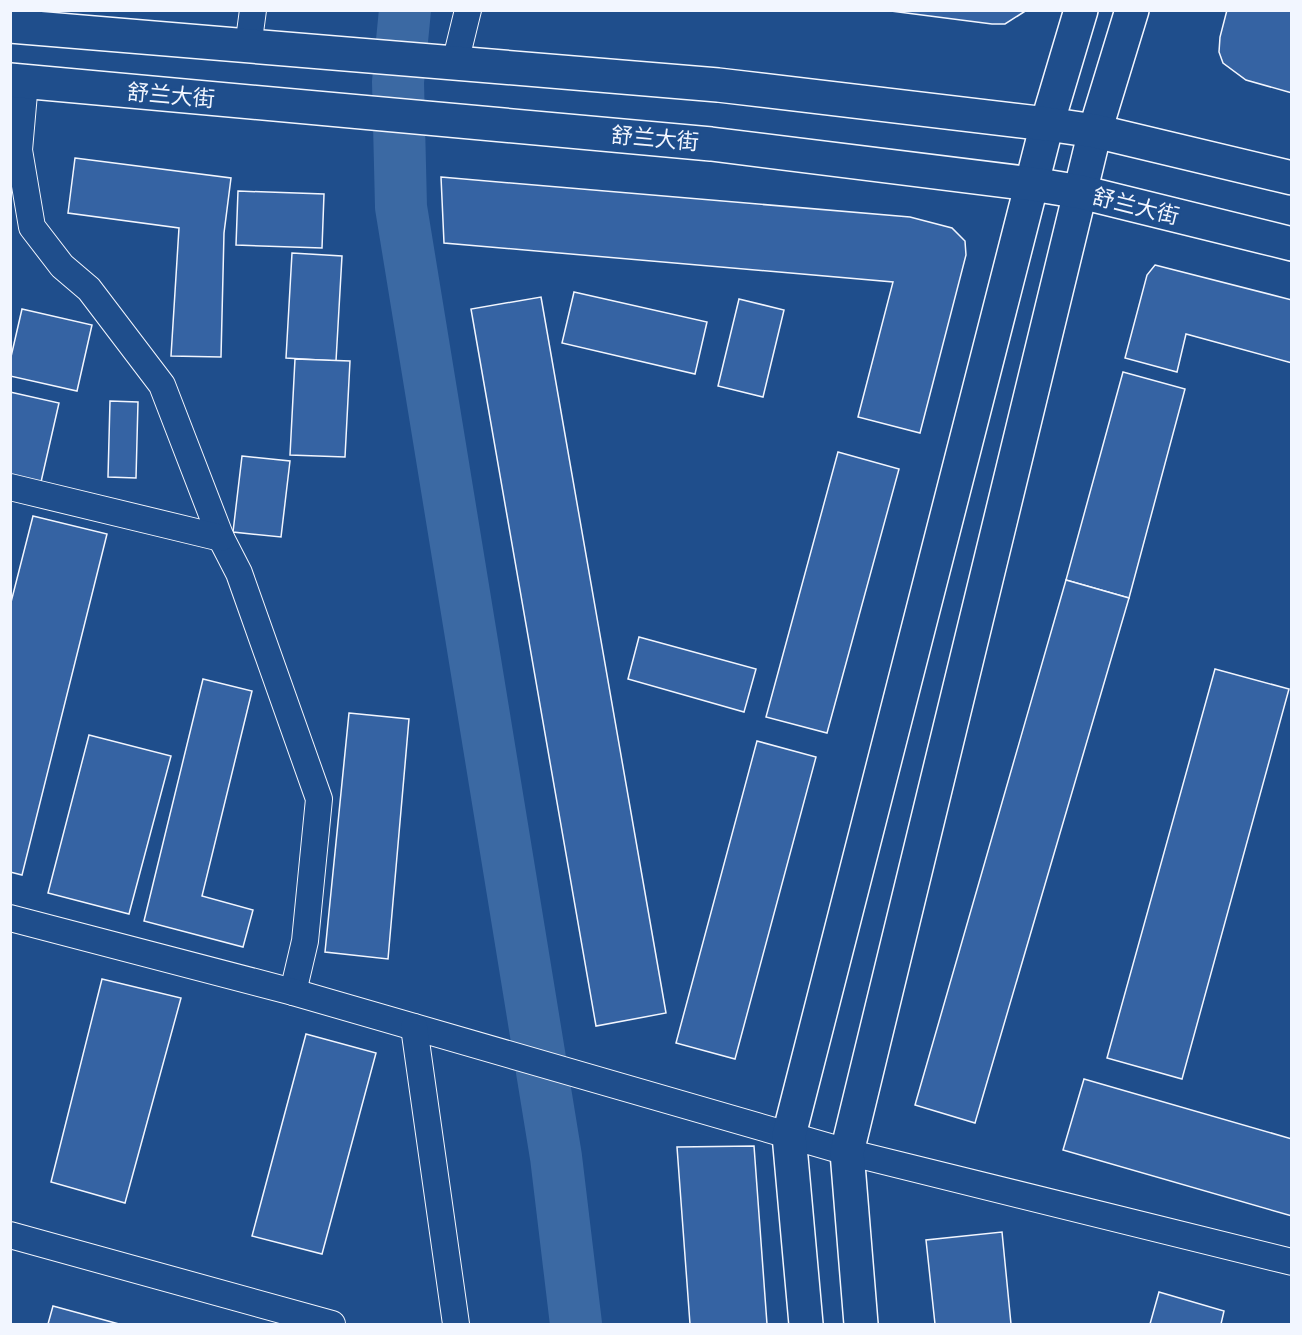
<svg xmlns="http://www.w3.org/2000/svg" width="1302" height="1335" viewBox="0 0 1302 1335" font-family="'Sofia Sans Condensed','Noto Sans SC',sans-serif">
  <style>
    .lines { fill: none; stroke-linecap: round; stroke-linejoin: round }
    .river { stroke: #3b69a3; stroke-width: 52 }
    .building { fill: #3563a3; stroke: #f2f6ff; stroke-width: 1.5 }
    .street-casing { stroke: #f2f6ff; stroke-width: 28 }
    .secondary-casing { stroke: #f2f6ff; stroke-width: 36 }
    .primary-casing { stroke: #f2f6ff; stroke-width: 36 }
    .street { stroke: #1f4e8c; stroke-width: 26 }
    .secondary { stroke: #1f4e8c; stroke-width: 33 }
    .primary { stroke: #1f4e8c; stroke-width: 33 }
    .labels { text-anchor: middle; stroke-width: 4.5; stroke-linejoin: round; paint-order: stroke }
    .street-label { font-size: 22px; fill: #f2f6ff; stroke: #1f4e8c }
  </style>
  <rect width="100%" height="100%" fill="#1f4e8c"/>
  <g class="lines">
    <polyline class="river" points="405,10 398,82 401,207 556,1157 576,1324"/>
  </g>
  <g class="building">
    <polygon points="883,10 1027,10 1005,24 992,24"/>
    <polygon points="1227,10 1292,10 1292,93 1246,80 1223,63 1219,52 1220,37"/>
    <polygon points="75,158 231,178 224,233 221,357 171,356 179,228 68,213"/>
    <polygon points="441,177 910,217 952,228 965,241 966,255 920,433 858,417 893,282 444,243"/>
    <polygon points="238,191 324,194 322,248 236,245"/>
    <polygon points="292,253 342,256 336,361 286,358"/>
    <polygon points="1155,265 1292,300 1292,363 1186,334 1177,372 1125,358 1147,275"/>
    <polygon points="574,292 707,322 695,374 562,343"/>
    <polygon points="541,297 666,1013 596,1026 471,309"/>
    <polygon points="739,299 784,310 763,397 718,386"/>
    <polygon points="22,309 92,325 77,391 10,376 10,361"/>
    <polygon points="295,359 350,361 345,457 290,455"/>
    <polygon points="1123,372 1185,389 1129,598 1066,580"/>
    <polygon points="10,392 59,403 41,482 10,475"/>
    <polygon points="110,401 138,402 136,478 108,477"/>
    <polygon points="838,452 899,469 827,733 766,717"/>
    <polygon points="242,456 290,461 281,537 233,532"/>
    <polygon points="33,516 107,534 22,875 10,872 10,606"/>
    <polygon points="1066,580 1129,598 975,1123 915,1105"/>
    <polygon points="639,637 756,669 744,712 628,679"/>
    <polygon points="1215,669 1289,689 1182,1079 1107,1058"/>
    <polygon points="203,679 252,691 202,896 253,910 243,947 144,921"/>
    <polygon points="349,713 409,719 388,959 325,952"/>
    <polygon points="89,735 171,756 129,914 48,893"/>
    <polygon points="757,741 816,757 735,1059 676,1043"/>
    <polygon points="102,979 181,998 125,1203 51,1182"/>
    <polygon points="306,1034 376,1053 322,1254 252,1236"/>
    <polygon points="1084,1079 1292,1139 1292,1216 1063,1150"/>
    <polygon points="754,1146 767,1324 690,1324 677,1147"/>
    <polygon points="1002,1232 1011,1324 935,1324 926,1240"/>
    <polygon points="1159,1292 1224,1311 1221,1324 1150,1324"/>
    <polygon points="53,1306 119,1324 48,1324"/>
  </g>
  <g class="lines">
    <g class="street-casing">
      <g id="street">
        <polyline points="248,47 253,10"/>
        <polyline points="455,63 468,10"/>
        <polyline points="25,82 19,150 32,227 62,266 89,289 162,385 221,538 239,573 319,799 305,941 293,992"/>
        <polyline points="10,487 221,538"/>
        <polyline points="10,918 293,992 847,1152 1292,1262"/>
        <polyline points="414,1027 456,1324"/>
        <polyline points="10,1235 332,1324"/>
      </g>
    </g>
    <g class="secondary-casing">
      <g id="secondary">
        <polyline points="806,1324 789,1135 1047,124 1081,10"/>
        <polyline points="861,1324 847,1152 1095,131 1132,10"/>
      </g>
    </g>
    <g class="primary-casing">
      <g id="primary">
        <polyline points="10,26 718,85 1047,124 1095,131 1292,178"/>
        <polyline points="10,80 711,144 1032,184 1081,192 1292,244"/>
      </g>
    </g>
    <use href="#street" class="street"/>
    <use href="#secondary" class="secondary"/>
    <use href="#primary" class="primary"/>
  </g>
  <g class="labels">
    <g class="street-label">
      <text transform="translate(171 95) rotate(5)" y="8">舒兰大街</text>
      <text transform="translate(655 138) rotate(5)" y="8">舒兰大街</text>
      <text transform="translate(1136 206) rotate(14)" y="8">舒兰大街</text>
    </g>
  </g>
  <rect width="1302" height="1335" fill="none" stroke="#f2f6ff" stroke-width="24"/>
</svg>
